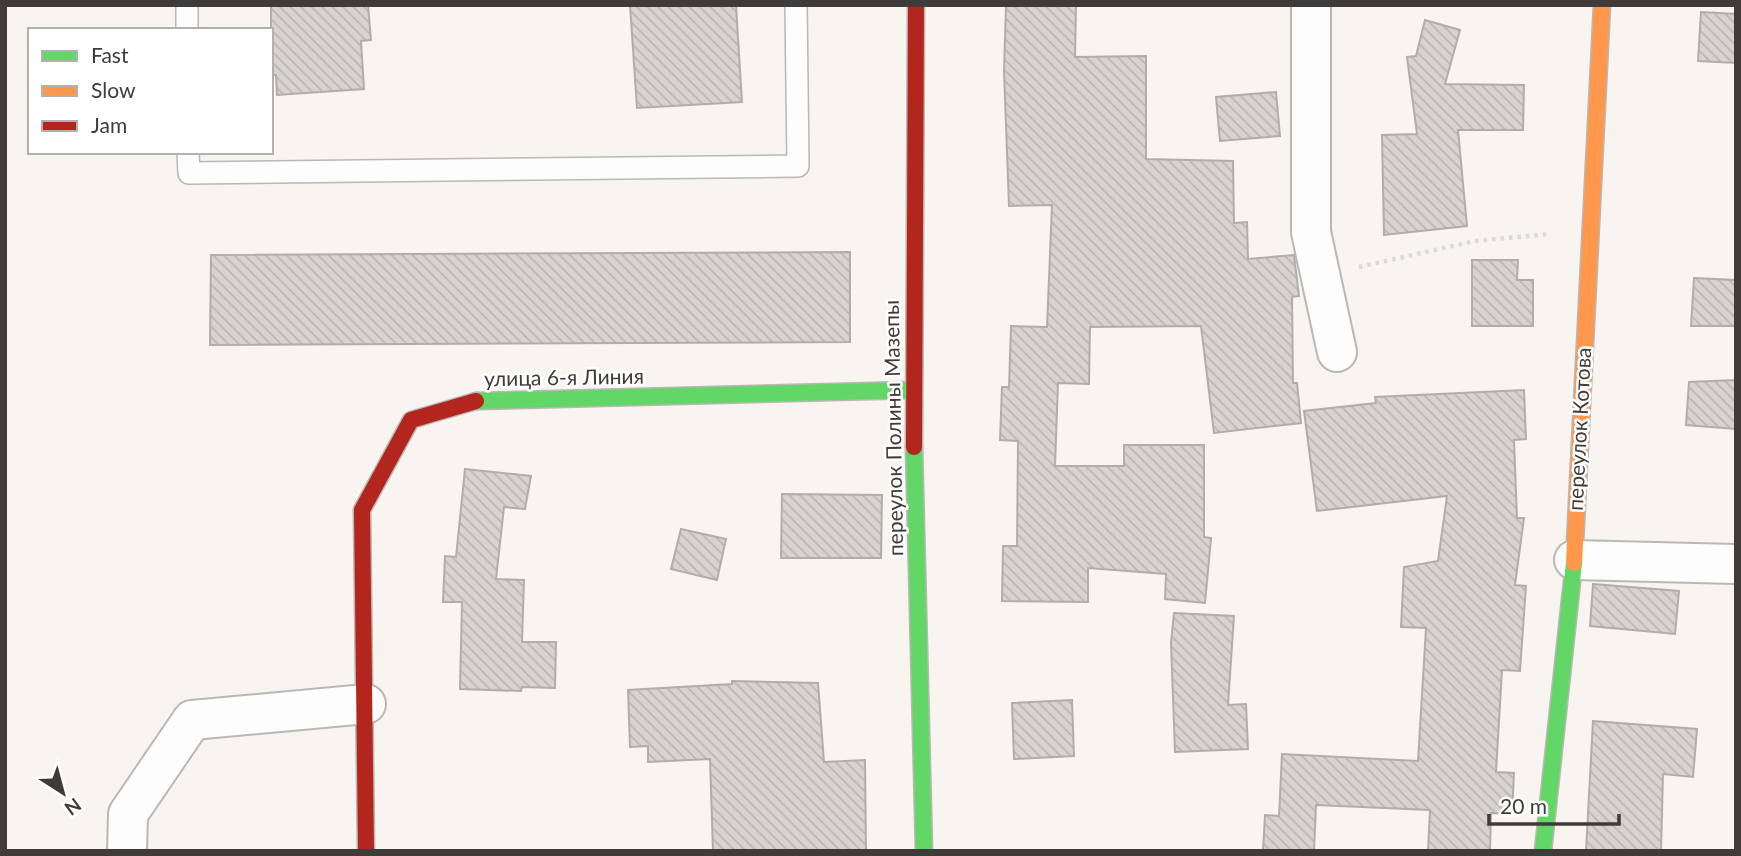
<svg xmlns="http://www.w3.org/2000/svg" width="1741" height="856" viewBox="0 0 1741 856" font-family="Lato,sans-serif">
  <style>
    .building { fill: url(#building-back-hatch); stroke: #b0adaa; stroke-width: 2 }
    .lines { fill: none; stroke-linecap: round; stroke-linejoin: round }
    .lane-casing { stroke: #bab7b4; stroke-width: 24 }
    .street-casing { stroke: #bab7b4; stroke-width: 42 }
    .fast-casing { stroke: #bab7b4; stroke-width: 19 }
    .slow-casing { stroke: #bab7b4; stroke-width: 19 }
    .jam-casing { stroke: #bab7b4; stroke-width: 19 }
    .path { stroke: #dddbda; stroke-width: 4.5; stroke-dasharray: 3.5 5; stroke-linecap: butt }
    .lane { stroke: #fefdfd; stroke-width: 21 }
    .street { stroke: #fefdfd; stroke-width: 38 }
    .fast { stroke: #63d668; stroke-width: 16 }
    .slow { stroke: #ff974d; stroke-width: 16 }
    .jam { stroke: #b3261e; stroke-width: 16 }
    .labels { text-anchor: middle; stroke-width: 5; stroke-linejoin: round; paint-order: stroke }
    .street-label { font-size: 21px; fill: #3e3b38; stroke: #fff }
  </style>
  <defs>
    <pattern id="building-back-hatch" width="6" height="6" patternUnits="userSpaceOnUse" patternTransform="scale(1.75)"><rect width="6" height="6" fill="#d6d3d0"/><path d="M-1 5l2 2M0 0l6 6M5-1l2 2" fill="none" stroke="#b9b6b3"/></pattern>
  </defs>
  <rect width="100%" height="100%" fill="#f8f4f0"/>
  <g class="building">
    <polygon points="271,5 368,5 371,40 361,41 364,89 277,95 276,75 271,75"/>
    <polygon points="630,5 736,5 742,102 637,108"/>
    <polygon points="1006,5 1076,5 1075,57 1146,56 1146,159 1233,161 1234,223 1247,222 1248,259 1294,255 1299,296 1292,297 1293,383 1297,383 1301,423 1214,433 1201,326 1090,327 1089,384 1058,383 1055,466 1124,466 1124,445 1204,445 1204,537 1211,538 1205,603 1165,599 1166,574 1088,568 1088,602 1002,601 1003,546 1017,546 1018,441 1000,440 1002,387 1009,387 1011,326 1047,327 1052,205 1009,206 1004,71"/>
    <polygon points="1701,12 1736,14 1736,63 1698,61"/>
    <polygon points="1425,20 1460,30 1445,84 1524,85 1523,130 1458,130 1467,226 1384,235 1382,135 1417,134 1407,57 1416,56"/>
    <polygon points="1276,92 1280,136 1220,141 1216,97"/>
    <polygon points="850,252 850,342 210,345 211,255"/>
    <polygon points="1472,260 1518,260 1517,280 1533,280 1533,326 1472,326"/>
    <polygon points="1694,278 1736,280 1736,326 1691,326"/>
    <polygon points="1736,380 1736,429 1686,425 1689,382"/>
    <polygon points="1524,390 1526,439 1514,440 1517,518 1524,518 1515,585 1526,586 1520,671 1502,670 1496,772 1514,773 1512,814 1491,813 1490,851 1428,851 1430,810 1316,805 1314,851 1263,851 1265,815 1279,816 1282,754 1418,761 1426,628 1401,627 1404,567 1438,561 1447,496 1317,511 1304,411 1376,403 1375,397"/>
    <polygon points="465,469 531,476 525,509 504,507 496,579 524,580 522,642 556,642 555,688 522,687 521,691 460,689 462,602 443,602 445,556 456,557"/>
    <polygon points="782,494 882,495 881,558 781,558"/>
    <polygon points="681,529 726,539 717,580 671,569"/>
    <polygon points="1593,584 1679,591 1675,634 1590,626"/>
    <polygon points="1174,613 1234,616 1228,705 1246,704 1248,749 1175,752 1171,643"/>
    <polygon points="732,681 818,683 824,762 865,760 866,851 713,851 710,759 648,762 648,746 630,747 628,690 732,684"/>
    <polygon points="1072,700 1074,756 1014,759 1012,703"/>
    <polygon points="1593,721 1697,729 1693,777 1663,774 1661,851 1586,851"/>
  </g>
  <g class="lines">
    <g class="lane-casing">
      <g id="lane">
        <polyline points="187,5 187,30"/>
        <polyline points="188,152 189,173 798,166 796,5"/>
      </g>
    </g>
    <g class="street-casing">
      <g id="street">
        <polyline points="1311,5 1311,232 1337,352"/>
        <polyline points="1574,560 1736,564"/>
        <polyline points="127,851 128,814 192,720 366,704"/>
      </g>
    </g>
    <g class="fast-casing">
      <g id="fast">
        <polyline points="476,401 913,390"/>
        <polyline points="914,447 924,851"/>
        <polyline points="1543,851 1574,563"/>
      </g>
    </g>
    <g class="slow-casing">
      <polyline id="slow" points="1574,563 1602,5"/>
    </g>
    <g class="jam-casing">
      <g id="jam">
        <polyline points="914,447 916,5"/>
        <polyline points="366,851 362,510 411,420 476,401"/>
      </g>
    </g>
    <polyline class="path" points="1359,267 1475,241 1550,234"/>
    <use href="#lane" class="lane"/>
    <use href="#street" class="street"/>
    <use href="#fast" class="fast"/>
    <use href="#slow" class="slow"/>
    <use href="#jam" class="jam"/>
  </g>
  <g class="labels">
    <g class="street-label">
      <text transform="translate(564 378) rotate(-1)" y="7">улица 6-я Линия</text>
      <text transform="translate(894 428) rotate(-91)" y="7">переулок Полины Мазепы</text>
      <text transform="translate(1580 429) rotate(-87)" y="7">переулок Котова</text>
    </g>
  </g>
  <rect width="1741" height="856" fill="none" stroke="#3e3b38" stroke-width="14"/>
  <rect x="28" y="28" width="245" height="126" fill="#ffffff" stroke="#b2b1af" stroke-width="2"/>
  <rect x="42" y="51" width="35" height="10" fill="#63d668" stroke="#b2b1af" stroke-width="2"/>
  <text x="91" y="63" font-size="21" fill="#3e3b38">Fast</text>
  <rect x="42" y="86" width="35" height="10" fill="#ff974d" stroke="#b2b1af" stroke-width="2"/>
  <text x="91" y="98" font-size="21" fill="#3e3b38">Slow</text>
  <rect x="42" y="121" width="35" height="10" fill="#b3261e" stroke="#b2b1af" stroke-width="2"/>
  <text x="91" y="133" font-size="21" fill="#3e3b38">Jam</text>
  <g transform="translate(63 793) rotate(144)" stroke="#ffffff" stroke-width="5" paint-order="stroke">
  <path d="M0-5L12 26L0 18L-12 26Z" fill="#3e3b38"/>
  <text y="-10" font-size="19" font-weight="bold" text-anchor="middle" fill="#3e3b38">N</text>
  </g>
  <path d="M1489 814v10h130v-10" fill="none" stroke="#3e3b38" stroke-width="3.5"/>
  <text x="1500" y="814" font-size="21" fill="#3e3b38" stroke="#ffffff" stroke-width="5" paint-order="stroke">20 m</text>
</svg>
